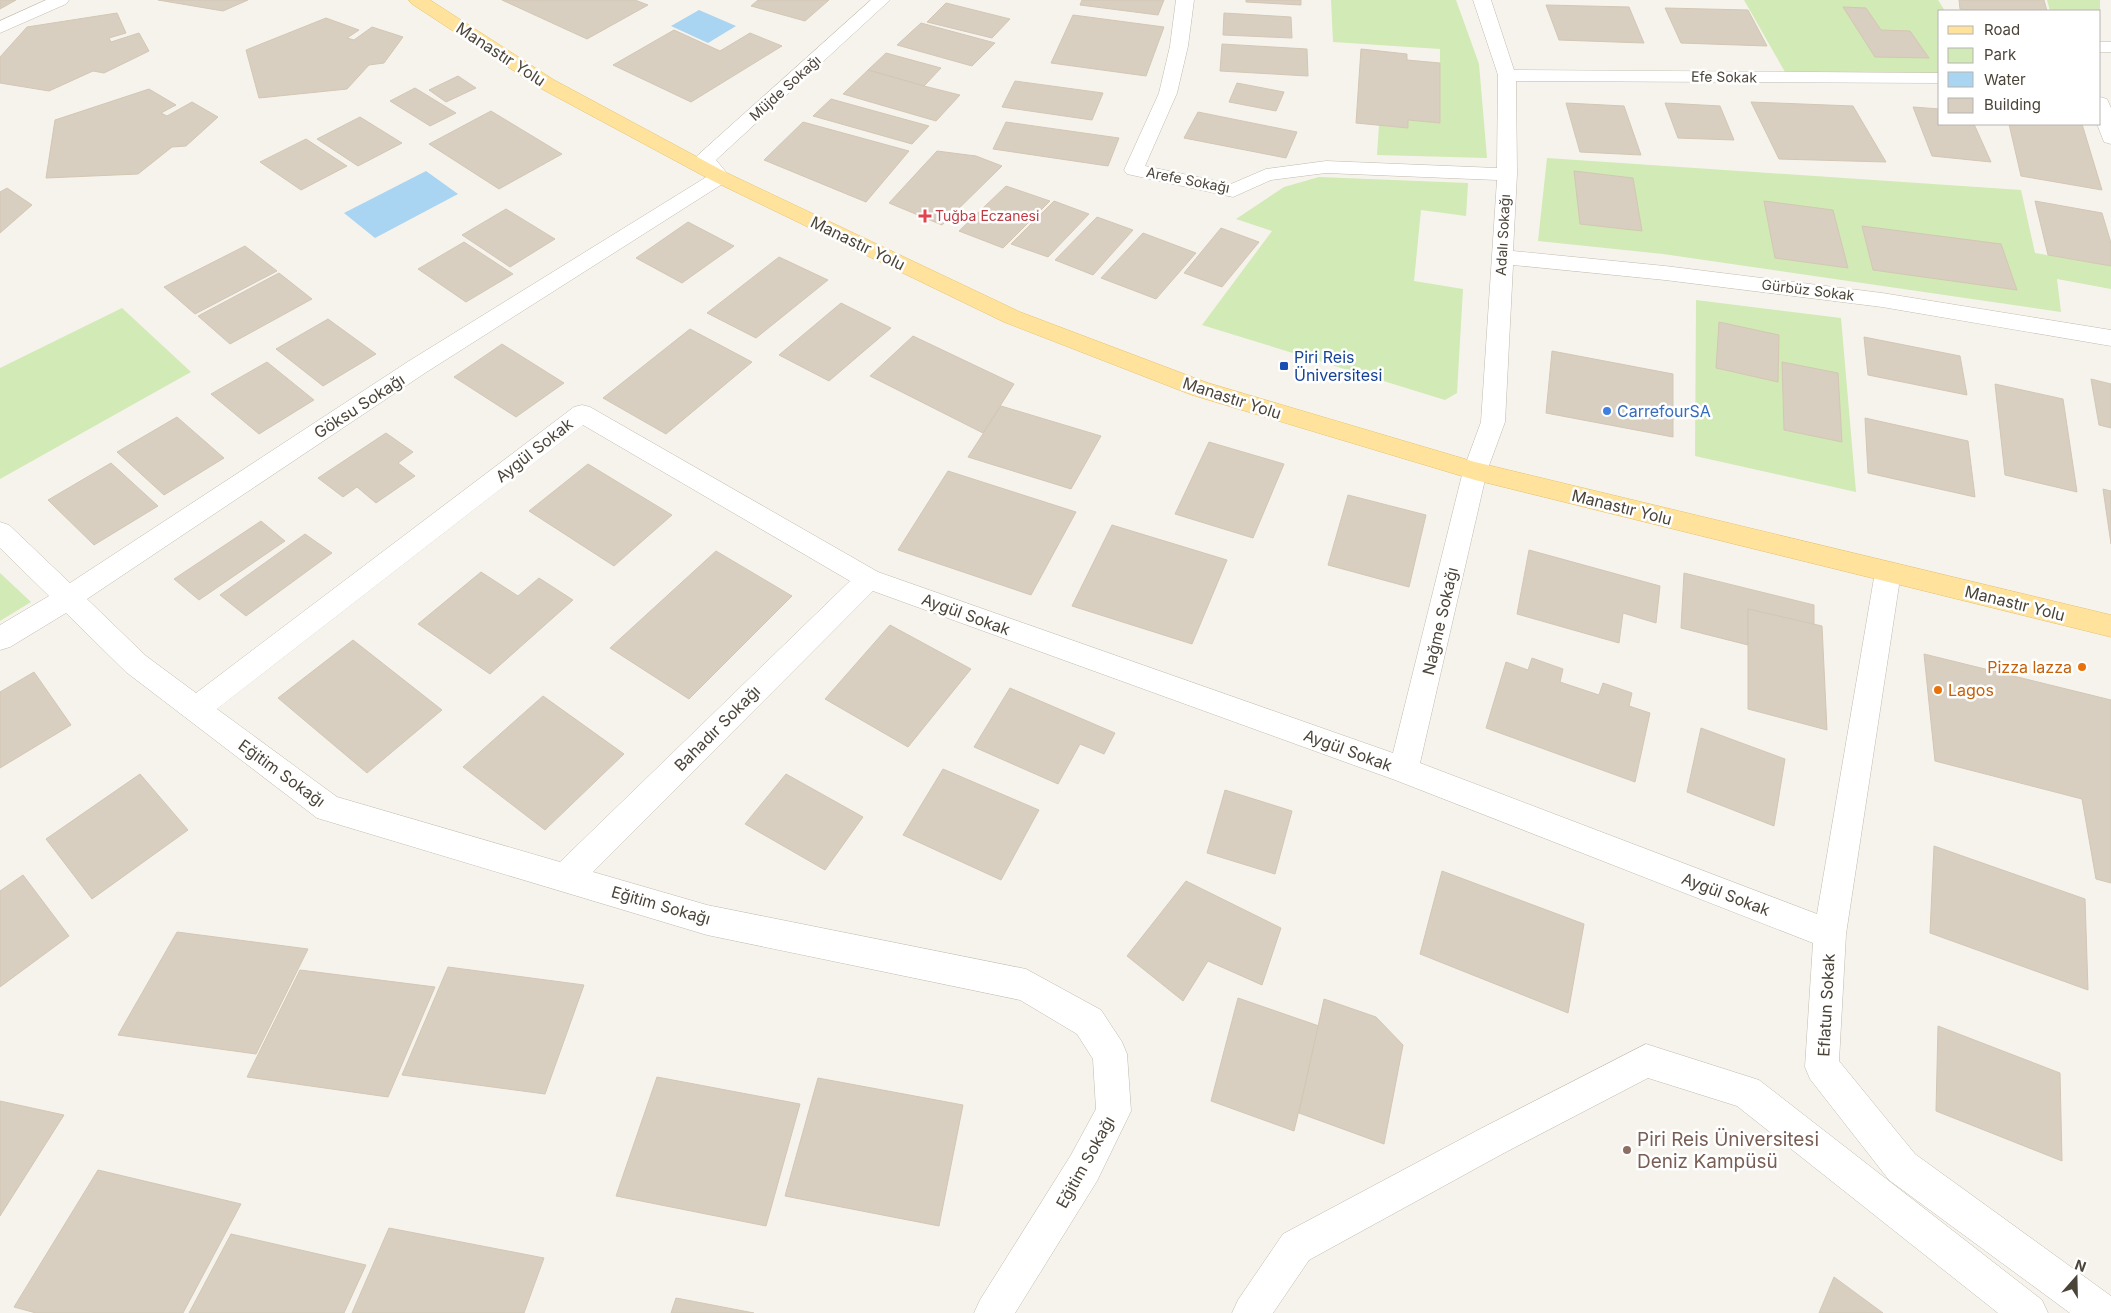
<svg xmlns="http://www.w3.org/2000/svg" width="2111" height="1313" viewBox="0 0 2111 1313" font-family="Inter,sans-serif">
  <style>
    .green { fill: #d2eab5 }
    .water { fill: #a9d4f2 }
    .building { fill: #d8cfc1; stroke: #d3c7b4 }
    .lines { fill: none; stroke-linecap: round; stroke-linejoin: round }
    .service-casing { stroke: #c2bbae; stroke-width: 1 }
    .minor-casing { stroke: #c2bbae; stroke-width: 1 }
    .primary-casing { stroke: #e6c16a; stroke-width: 1 }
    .service { fill: #fff; fill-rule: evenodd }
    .minor { fill: #fff; fill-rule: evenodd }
    .primary { fill: #ffe39c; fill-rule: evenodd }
    .health-dot { fill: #e0444e; stroke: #fff; stroke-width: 2 }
    .transit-dot { fill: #1a4fb4; stroke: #fff; stroke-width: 2 }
    .shop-dot { fill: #3f7fe0; stroke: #fff; stroke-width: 2 }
    .food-dot { fill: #e8710a; stroke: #fff; stroke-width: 2 }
    .education-dot { fill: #8d6e63; stroke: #fff; stroke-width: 2 }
    .labels { text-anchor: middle; stroke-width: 5; stroke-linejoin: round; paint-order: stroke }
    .far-street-label { font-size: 14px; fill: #4b4439; stroke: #fff }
    .far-health-label { font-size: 14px; fill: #be3a42; stroke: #fff; text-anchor: start }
    .street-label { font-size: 16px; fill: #4b4439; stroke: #fff }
    .transit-label { font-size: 16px; fill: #164399; stroke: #fff; text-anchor: start }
    .shop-label { font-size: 16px; fill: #366cbe; stroke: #fff; text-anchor: start }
    .food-label { font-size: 16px; fill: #c56008; stroke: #fff; text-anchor: end }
    .near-education-label { font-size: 19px; fill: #785e54; stroke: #fff; text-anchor: start }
  </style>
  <rect width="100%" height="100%" fill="#f6f3ec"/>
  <g class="green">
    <polygon points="1331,0 1456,0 1479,64 1487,158 1377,155 1379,125 1407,128 1408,120 1440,123 1440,49 1333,42"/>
    <polygon points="1744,0 1938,0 1945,11 1940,11 1940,73 1919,75 1785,72"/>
    <polygon points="2047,0 2100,0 2100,40 2100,11 2050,11"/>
    <polygon points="1547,158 2021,190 2035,253 2111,266 2111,289 2057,279 2061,312 1663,254 1538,241"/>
    <polygon points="1319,177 1468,183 1466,216 1421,210 1414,281 1463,289 1457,393 1445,400 1202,325 1272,231 1236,219 1284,187"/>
    <polygon points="1696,300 1841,318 1856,492 1695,456"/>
    <polygon points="122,308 191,372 0,479 0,368"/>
    <polygon points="0,573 31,602 0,621"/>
  </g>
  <g class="water">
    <polygon points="699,10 736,26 708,43 671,26"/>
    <polygon points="426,171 458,194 375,238 344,213"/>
  </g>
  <g class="building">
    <polygon points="0,0 16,0 0,9"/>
    <polygon points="158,0 248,0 223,11"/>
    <polygon points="502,0 635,0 648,5 587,39"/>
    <polygon points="758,0 829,0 805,21 751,6"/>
    <polygon points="1082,0 1164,0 1158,15 1080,5"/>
    <polygon points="1246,0 1301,0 1301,5 1246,2"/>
    <polygon points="1959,0 2044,0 2047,11 1976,11 1960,9"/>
    <polygon points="946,3 1010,19 992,38 927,22"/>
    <polygon points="1546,5 1629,7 1644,43 1559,40"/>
    <polygon points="1843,7 1866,8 1881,30 1910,31 1929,58 1875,57"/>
    <polygon points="1665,8 1748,10 1767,46 1681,43"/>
    <polygon points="117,13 126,33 109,38 111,42 139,33 149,51 104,73 93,71 49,91 0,83 0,57 27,27"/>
    <polygon points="1224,13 1291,17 1292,38 1223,35"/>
    <polygon points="1073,15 1164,27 1146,76 1051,63"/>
    <polygon points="326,18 359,30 347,38 354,40 372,27 403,37 384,63 369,65 347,89 259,98 246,50"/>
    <polygon points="921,23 995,43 972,66 897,45"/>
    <polygon points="674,30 720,51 750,33 782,46 691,102 613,65"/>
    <polygon points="1222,44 1307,49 1308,76 1220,71"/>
    <polygon points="1361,49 1407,54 1407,60 1440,63 1440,123 1408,120 1408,128 1356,123"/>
    <polygon points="886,53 941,68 924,86 868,70"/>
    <polygon points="868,70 924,86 960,95 936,121 843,94"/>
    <polygon points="458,76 476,88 446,102 429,90"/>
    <polygon points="1015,81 1103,93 1092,120 1002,107"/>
    <polygon points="1237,83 1284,92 1276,111 1229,102"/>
    <polygon points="415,88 456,113 430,126 390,101"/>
    <polygon points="149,89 176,105 161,113 167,116 192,102 218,117 186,146 172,147 138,174 46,178 55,120"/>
    <polygon points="831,99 929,126 912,144 813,116"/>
    <polygon points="1751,102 1853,106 1886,162 1779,159"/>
    <polygon points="1566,103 1624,106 1641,155 1580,152"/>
    <polygon points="1665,103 1720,106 1734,140 1678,138"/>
    <polygon points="1913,107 1940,109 1940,124 1974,124 1991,162 1932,156"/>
    <polygon points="491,111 562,154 499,189 429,144"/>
    <polygon points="1198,112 1297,132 1286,158 1184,138"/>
    <polygon points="360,117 402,143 358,166 317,139"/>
    <polygon points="803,122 909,151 866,202 764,160"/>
    <polygon points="1006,122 1119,138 1108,166 993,149"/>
    <polygon points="2009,124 2082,124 2102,190 2021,176"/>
    <polygon points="306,139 347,166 301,190 260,162"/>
    <polygon points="937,151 976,156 1002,166 942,225 889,203"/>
    <polygon points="1574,171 1633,178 1642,231 1580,224"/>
    <polygon points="1006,186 1050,201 1003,248 959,231"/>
    <polygon points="7,188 32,205 0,233 0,192"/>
    <polygon points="1054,201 1089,214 1048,257 1011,244"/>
    <polygon points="1764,201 1833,210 1848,268 1775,258"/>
    <polygon points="2035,201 2102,213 2111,243 2111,266 2048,255"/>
    <polygon points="506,209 555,239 510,267 462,235"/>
    <polygon points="1097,217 1133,230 1093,275 1055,260"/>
    <polygon points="688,222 734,246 682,283 636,258"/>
    <polygon points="1862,226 2001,244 2017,290 1873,270"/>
    <polygon points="1221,228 1259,242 1222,287 1184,273"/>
    <polygon points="1143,233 1196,253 1156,299 1101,278"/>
    <polygon points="464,242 513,274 466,302 418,269"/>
    <polygon points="245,246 277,271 195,314 164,287"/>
    <polygon points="779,257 828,280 756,338 707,313"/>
    <polygon points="279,273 312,299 230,344 198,316"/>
    <polygon points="841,303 891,328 829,381 779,355"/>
    <polygon points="328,319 376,354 323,386 276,349"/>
    <polygon points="1719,322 1779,335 1778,382 1716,368"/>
    <polygon points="690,329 752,362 666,434 603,398"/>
    <polygon points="913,336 1014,384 983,433 870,376"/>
    <polygon points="1864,337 1960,356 1967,395 1868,375"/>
    <polygon points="502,344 564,383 516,417 454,377"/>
    <polygon points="1552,351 1673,374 1673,437 1546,413"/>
    <polygon points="267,362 314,400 259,434 211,394"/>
    <polygon points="1782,362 1838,373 1842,442 1784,430"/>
    <polygon points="2091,379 2111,384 2111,428 2099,425"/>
    <polygon points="1995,384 2063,399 2077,492 2005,475"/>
    <polygon points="1001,406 1101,436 1071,489 968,457"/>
    <polygon points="177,417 224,458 164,495 117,452"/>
    <polygon points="1865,418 1968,441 1975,497 1868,473"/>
    <polygon points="386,433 413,452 398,463 415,476 376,503 357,487 343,497 318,478"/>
    <polygon points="1209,442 1284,464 1253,538 1175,514"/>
    <polygon points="111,463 158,506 94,545 48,500"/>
    <polygon points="588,464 672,515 614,566 529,511"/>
    <polygon points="948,471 1076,512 1031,595 898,550"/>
    <polygon points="2103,489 2111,491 2111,544"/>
    <polygon points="1348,495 1426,515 1409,587 1328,565"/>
    <polygon points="261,521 285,541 199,600 174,579"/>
    <polygon points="1112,525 1227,560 1192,644 1072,606"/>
    <polygon points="305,534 332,553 246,616 220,595"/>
    <polygon points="1529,550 1660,586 1656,623 1623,613 1619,643 1517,614"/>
    <polygon points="716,551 792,596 689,699 610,648"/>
    <polygon points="481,572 518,596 539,578 573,600 490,674 418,624"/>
    <polygon points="1684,573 1814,605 1814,625 1748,609 1748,645 1681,628"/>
    <polygon points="1748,609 1822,626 1827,730 1748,709"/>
    <polygon points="890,625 971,669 908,747 825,699"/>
    <polygon points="353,640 442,710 367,773 278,698"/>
    <polygon points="1924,654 2111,700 2111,883 2096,879 2082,799 1935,761"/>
    <polygon points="1532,658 1563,669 1560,682 1599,695 1603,683 1632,693 1629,706 1650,713 1635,782 1486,728 1506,662 1528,670"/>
    <polygon points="34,672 71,725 0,768 0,692"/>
    <polygon points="1010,688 1115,733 1104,754 1080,744 1058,784 974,747"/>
    <polygon points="543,696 624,754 545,830 463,767"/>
    <polygon points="1701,728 1785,759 1774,826 1687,792"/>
    <polygon points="943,769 1039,810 1001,880 903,835"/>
    <polygon points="140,774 188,830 92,899 46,839"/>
    <polygon points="786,774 863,817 825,870 745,824"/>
    <polygon points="1225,790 1292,811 1275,874 1207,853"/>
    <polygon points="1934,846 2085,899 2088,990 1930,933"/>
    <polygon points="1442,871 1584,924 1568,1013 1420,954"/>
    <polygon points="23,875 69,936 0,987 0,891"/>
    <polygon points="1186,881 1281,928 1262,985 1208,961 1183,1001 1127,956"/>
    <polygon points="177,932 308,949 256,1054 118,1035"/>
    <polygon points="448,967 584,985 545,1094 402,1075"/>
    <polygon points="300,970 435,987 388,1097 247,1077"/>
    <polygon points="1238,998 1319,1026 1294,1131 1211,1101"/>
    <polygon points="1324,999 1376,1017 1403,1045 1384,1144 1299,1113"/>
    <polygon points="1938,1026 2060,1073 2062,1161 1936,1111"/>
    <polygon points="657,1077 800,1104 766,1226 616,1196"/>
    <polygon points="818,1078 963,1105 939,1226 785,1196"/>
    <polygon points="0,1101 64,1115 0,1216"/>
    <polygon points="98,1170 241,1204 183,1313 36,1313 14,1307"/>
    <polygon points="389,1228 544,1258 524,1313 352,1313"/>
    <polygon points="231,1234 366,1265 344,1313 189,1313"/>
    <polygon points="1834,1277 1883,1313 1819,1313"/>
    <polygon points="676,1298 754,1313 671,1313"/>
  </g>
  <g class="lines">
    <g class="service-casing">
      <polygon id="service" points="1646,1044 1759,1080 2042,1300 2048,1313 1998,1313 1737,1106 1648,1078 1504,1153 1309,1260 1273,1313 1232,1313 1238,1300 1283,1234 1480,1129"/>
    </g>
    <g class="minor-casing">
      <g id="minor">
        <polygon points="46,0 69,0 66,4 0,33 0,21"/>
        <path d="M871,0H890L716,160L730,177L727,181L425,373L87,599L146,656L196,693L574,407L582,405L590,407L878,572L1393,753L1463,471L1481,422L1497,180L1326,173L1271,180L1233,197L1127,174L1124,170L1159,93L1170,46L1176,0H1194L1188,46L1177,93L1145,166L1231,184L1266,169L1326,161L1497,168L1498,75L1473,0H1491L1514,70L1940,73V83L1516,81L1517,174L1513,251L1665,266L1882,293L2111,330V346L1882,307L1665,280L1513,265L1505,422L1487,471L1420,763L1817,914L1875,572L1879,565L1888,562L1897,565L1901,572L1846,934L1839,1061L1915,1154L2111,1296V1313H2070L1889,1180L1810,1079L1805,1067L1813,943L1395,780L873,591L593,872L707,905L1026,969L1101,1010L1122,1042L1127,1054L1131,1111L1097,1181L1015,1313H974L980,1300L1071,1155L1096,1109L1093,1059L1077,1034L1020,1000L707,935L317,818L126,672L66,613L10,647L0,650V625L49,596L0,548V522L9,525L70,583L409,361L708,176L695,159L698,155ZM583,425L850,581L560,862L337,797L217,709Z"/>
        <rect x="2100" y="42" width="11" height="10"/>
        <polygon points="2100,97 2107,99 2111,108 2111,144 2104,142 2097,124 2100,124"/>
      </g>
    </g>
    <g class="primary-casing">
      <polygon id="primary" points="409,0 430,0 554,80 727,173 1020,312 1208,383 1475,462 2111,615 2111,637 1475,480 1192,395 1004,322 713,181 540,88 412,4"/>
    </g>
    <use href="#service" class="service"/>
    <use href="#minor" class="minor"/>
    <use href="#primary" class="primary"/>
  </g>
  <path class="health-dot" d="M922.5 208.5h5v5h5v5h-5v5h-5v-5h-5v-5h5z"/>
  <rect class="transit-dot" x="1279" y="361" width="10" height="10" rx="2.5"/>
  <circle class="shop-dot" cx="1607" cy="411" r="5"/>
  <g class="food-dot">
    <circle cx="2082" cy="667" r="5"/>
    <circle cx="1938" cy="690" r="5"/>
  </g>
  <circle class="education-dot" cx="1627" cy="1150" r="5"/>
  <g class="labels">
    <g class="far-street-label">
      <text transform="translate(1724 77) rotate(1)" y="5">Efe Sokak</text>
      <text transform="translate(785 88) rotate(-42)" y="5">Müjde Sokağı</text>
      <text transform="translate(1188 180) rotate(11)" y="5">Arefe Sokağı</text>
      <text transform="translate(1503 235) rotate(-87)" y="5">Adalı Sokağı</text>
      <text transform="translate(1808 290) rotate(7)" y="5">Gürbüz Sokak</text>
    </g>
    <g class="far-health-label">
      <text x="935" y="221">Tuğba Eczanesi</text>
    </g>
    <g class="street-label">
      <text transform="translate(501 54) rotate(33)" y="6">Manastır Yolu</text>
      <text transform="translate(858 243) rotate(26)" y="6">Manastır Yolu</text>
      <text transform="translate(1232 398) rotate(18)" y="6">Manastır Yolu</text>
      <text transform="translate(359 406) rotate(-33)" y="6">Göksu Sokağı</text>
      <text transform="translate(534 450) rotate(-38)" y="6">Aygül Sokak</text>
      <text transform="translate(1622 507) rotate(14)" y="6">Manastır Yolu</text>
      <text transform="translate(2015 603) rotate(14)" y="6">Manastır Yolu</text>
      <text transform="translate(966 614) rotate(20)" y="6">Aygül Sokak</text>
      <text transform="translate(1440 621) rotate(-77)" y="6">Nağme Sokağı</text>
      <text transform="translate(717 728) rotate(-45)" y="6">Bahadır Sokağı</text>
      <text transform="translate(1348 750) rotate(20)" y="6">Aygül Sokak</text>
      <text transform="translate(282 773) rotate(36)" y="6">Eğitim Sokağı</text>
      <text transform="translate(1726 894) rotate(21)" y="6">Aygül Sokak</text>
      <text transform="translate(661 905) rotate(16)" y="6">Eğitim Sokağı</text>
      <text transform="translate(1826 1005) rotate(-87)" y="6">Eflatun Sokak</text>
      <text transform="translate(1085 1162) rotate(-61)" y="6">Eğitim Sokağı</text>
    </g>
    <g class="transit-label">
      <text x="1294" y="363">Piri Reis<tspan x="1294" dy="18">Üniversitesi</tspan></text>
    </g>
    <g class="shop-label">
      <text x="1617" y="417">CarrefourSA</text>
    </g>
    <g class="food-label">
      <text x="2072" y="673">Pizza lazza</text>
      <text x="1948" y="696" text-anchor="start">Lagos</text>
    </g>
    <g class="near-education-label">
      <text x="1637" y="1146">Piri Reis Üniversitesi<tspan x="1637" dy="22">Deniz Kampüsü</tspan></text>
    </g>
  </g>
  <rect x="1938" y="10" width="162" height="115" fill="#ffffff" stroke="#b7b4b0"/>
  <rect x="1948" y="26" width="25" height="8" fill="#ffe39c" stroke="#b7b4b0"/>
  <text x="1984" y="35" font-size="15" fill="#4b4439">Road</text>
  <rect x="1948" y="48" width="25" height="15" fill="#d2eab5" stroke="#b7b4b0"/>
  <text x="1984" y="60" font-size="15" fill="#4b4439">Park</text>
  <rect x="1948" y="72" width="25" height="15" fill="#a9d4f2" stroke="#b7b4b0"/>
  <text x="1984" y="85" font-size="15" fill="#4b4439">Water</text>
  <rect x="1948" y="98" width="25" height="15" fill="#d8cfc1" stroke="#b7b4b0"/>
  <text x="1984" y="110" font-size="15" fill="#4b4439">Building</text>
  <g transform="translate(2076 1278) rotate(20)" stroke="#ffffff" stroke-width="4" paint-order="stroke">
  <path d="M0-4L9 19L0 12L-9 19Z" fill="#4b4439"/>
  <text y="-8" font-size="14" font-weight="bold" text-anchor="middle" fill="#4b4439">N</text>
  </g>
</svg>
